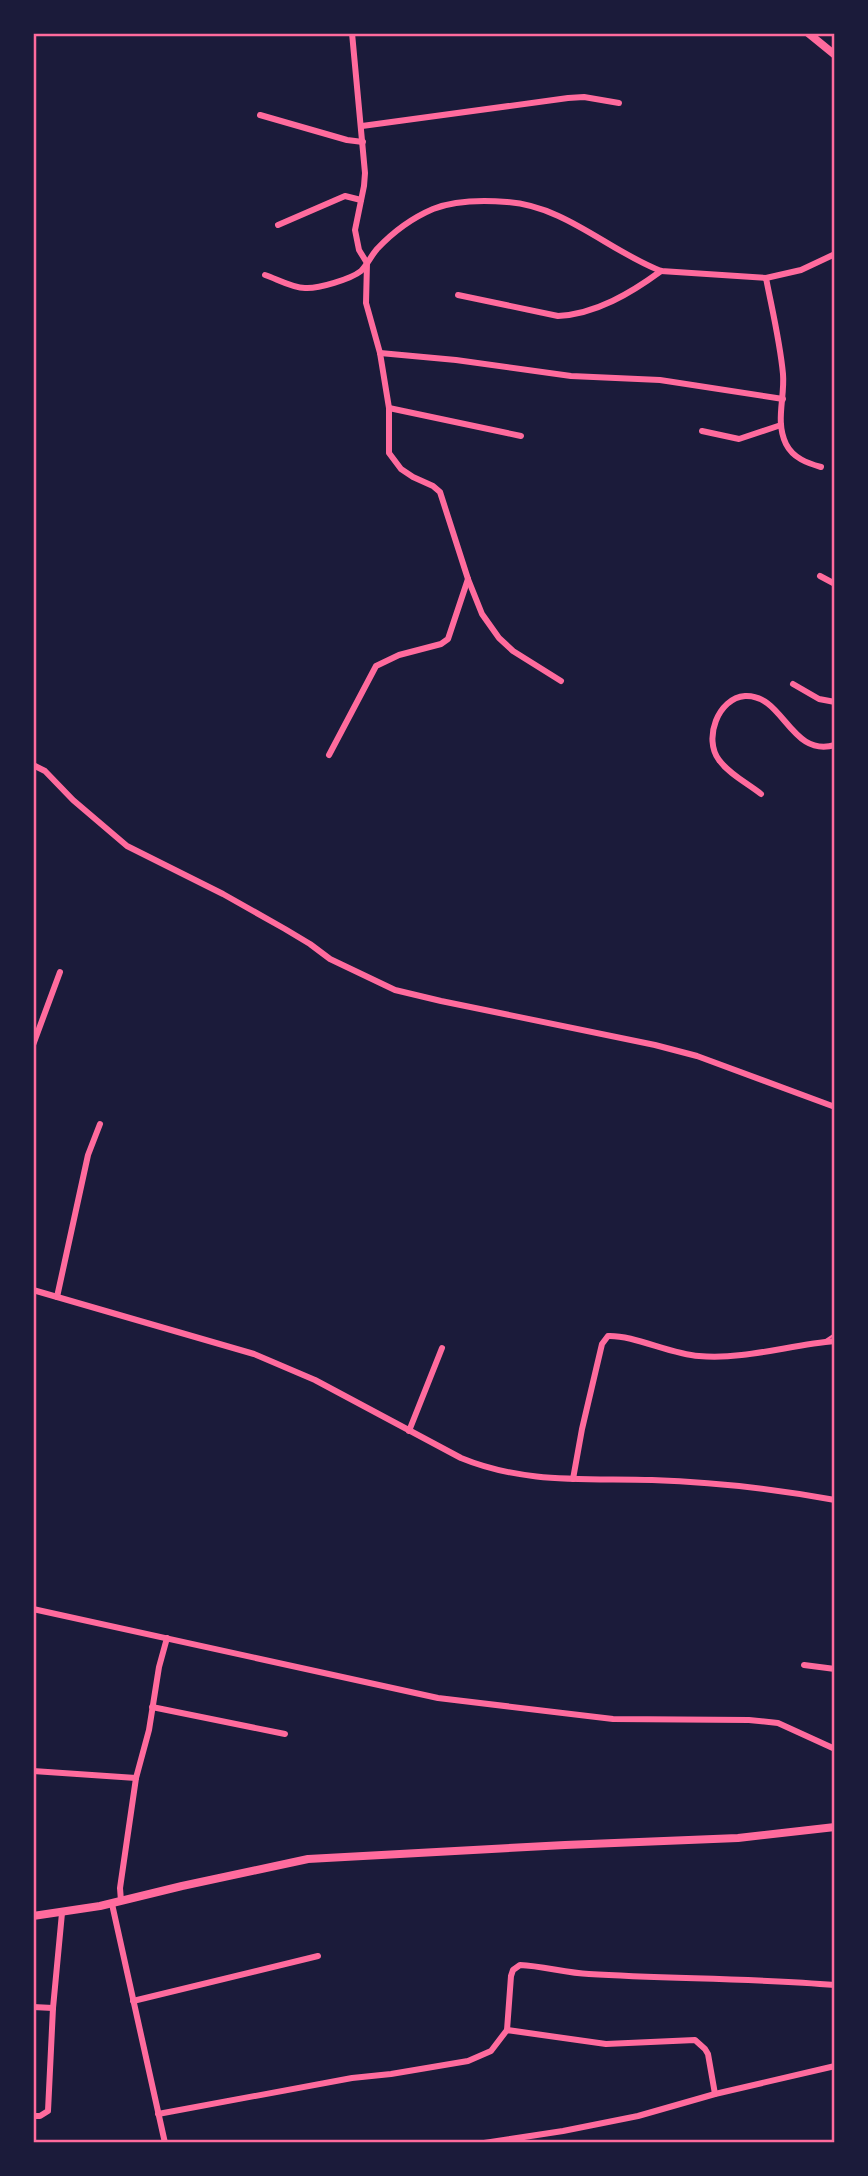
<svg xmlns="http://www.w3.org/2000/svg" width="868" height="2176" viewBox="0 0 868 2176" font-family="'IBM Plex Sans',sans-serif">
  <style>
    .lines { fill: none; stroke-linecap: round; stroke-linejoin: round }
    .service { stroke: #ff6b9d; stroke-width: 2.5 }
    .minor { stroke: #ff6b9d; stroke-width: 6 }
    .secondary { stroke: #ff6b9d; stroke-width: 8 }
    .neatline { fill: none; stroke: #ff6b9d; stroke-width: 2.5 }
  </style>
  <rect width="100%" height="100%" fill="#1b1b3a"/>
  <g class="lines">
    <polyline class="service" points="826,1340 835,1334"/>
    <g class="minor">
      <polyline points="352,33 365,173 364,186 355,230 359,250 367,263 366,303 380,353 389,408 389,453 401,469 413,477 433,486 440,492 468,579 482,614 499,638 513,651 561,681"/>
      <polyline points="260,115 347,140 363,142"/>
      <polyline points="362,126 568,98 584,97 619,103"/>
      <polyline points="278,225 345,196 361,200"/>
      <path d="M265,275C277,279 292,288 305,288C318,289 351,279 361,271C367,265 371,256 377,249C392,233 412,218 433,209C456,200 482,200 507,202C565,206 609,251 661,271L766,278L801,270L835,254"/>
      <path d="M766,278C772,309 780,342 783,374C785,398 775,421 786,444C793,458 807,463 821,467"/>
      <path d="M458,295L558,316C596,314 631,293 661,271"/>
      <polyline points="380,353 456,360 571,376 660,380 783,399"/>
      <polyline points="389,408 521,436"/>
      <polyline points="702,431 739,439 781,425"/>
      <polyline points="820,576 835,584"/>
      <polyline points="793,684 819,699 835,702"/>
      <polyline points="329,755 376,666 399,655 441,644 448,639 468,579"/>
      <polyline points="33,765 45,771 73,800 127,846 223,894 285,929 310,944 330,959 395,990 441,1001 655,1045 697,1056 835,1107"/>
      <path d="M761,794C747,783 729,774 719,760C703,739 718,698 745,696C784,694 790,758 835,745"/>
      <polyline points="33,1045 60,972"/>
      <path d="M33,1290L254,1354L315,1380L461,1458C524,1484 586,1478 652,1480C714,1482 775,1489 835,1500"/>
      <polyline points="57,1297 88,1155 100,1124"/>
      <polyline points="409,1431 442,1348"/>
      <path d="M573,1479L582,1429L602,1344L608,1336C634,1335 670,1354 699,1356C744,1360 789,1345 835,1341"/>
      <polyline points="33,1609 438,1698 613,1719 749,1720 778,1723 835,1749"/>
      <polyline points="804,1665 835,1669"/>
      <polyline points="152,1707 285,1734"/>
      <polyline points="33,1771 136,1778"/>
      <polyline points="121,1901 120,1888 136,1778 149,1730 159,1667 167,1638"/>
      <polyline points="112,1904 165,2143"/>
      <polyline points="133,2001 318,1956"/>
      <polyline points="33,2007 53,2008"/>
      <path d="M507,2030L511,1976L513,1970L520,1965C543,1966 566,1973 589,1974C671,1979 753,1978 835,1985"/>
      <polyline points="158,2114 352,2078 391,2074 468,2061 491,2051 507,2030 606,2044 695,2040 705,2049 708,2054 715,2094"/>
      <polyline points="33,2116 40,2116 48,2111 53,2008 62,1913"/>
      <polyline points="484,2143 563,2131 638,2116 715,2094 835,2066"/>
    </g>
    <g class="secondary">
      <polyline points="808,33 835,55"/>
      <polyline points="33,1916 100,1906 182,1886 308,1859 565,1845 738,1838 835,1827"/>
    </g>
  </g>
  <rect width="868" height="2176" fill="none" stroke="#1b1b3a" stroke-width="70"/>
  <rect x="35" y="35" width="798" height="2106" class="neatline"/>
</svg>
